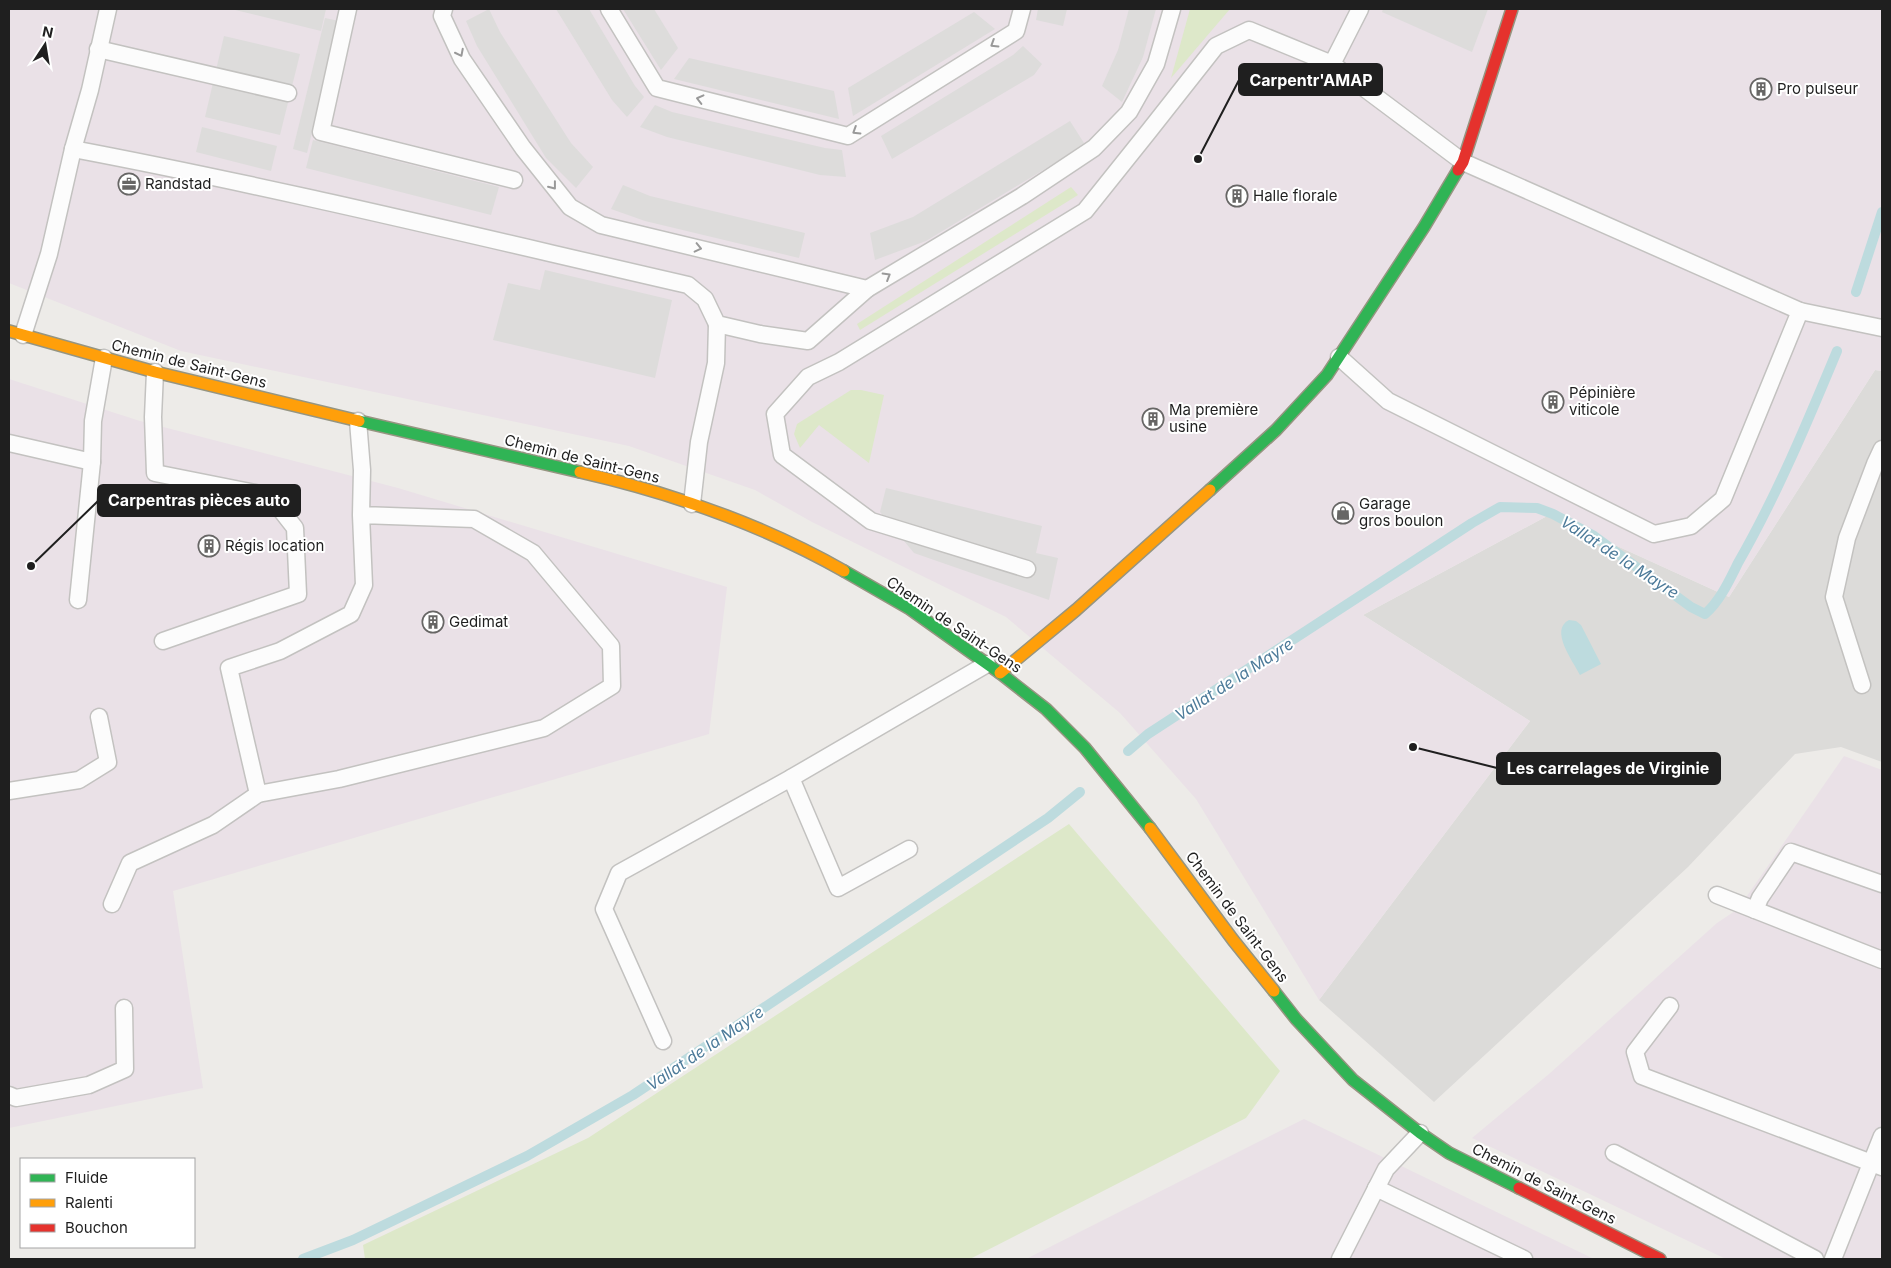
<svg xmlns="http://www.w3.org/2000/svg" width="1891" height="1268" viewBox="0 0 1891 1268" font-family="Inter,sans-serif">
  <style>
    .residential { fill: #dcdbd9 }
    .industrial { fill: #eae1e7 }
    .grass { fill: #dde8c9 }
    .parking { fill: #dddcdb }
    .water { fill: #bddbde }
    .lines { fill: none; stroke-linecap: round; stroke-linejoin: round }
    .stream { stroke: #bddbde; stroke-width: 10 }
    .lane-casing { stroke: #c3c2c0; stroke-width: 19 }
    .fast-casing { stroke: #969581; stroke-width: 14 }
    .slow-casing { stroke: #969581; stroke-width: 14 }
    .jam-casing { stroke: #969581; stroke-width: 14 }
    .lane { stroke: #fcfcfc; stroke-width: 16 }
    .fast { stroke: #30b455; stroke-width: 11 }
    .slow { stroke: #ff9f0a; stroke-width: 11 }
    .jam { stroke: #e5322d; stroke-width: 11 }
    .oneway { stroke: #999 }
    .labels { text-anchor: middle; stroke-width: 4; stroke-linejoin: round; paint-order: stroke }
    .poi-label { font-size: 15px; fill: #1f1f1f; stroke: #fff; text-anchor: start }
    .street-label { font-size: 15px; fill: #1f1f1f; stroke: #fff }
    .water-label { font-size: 16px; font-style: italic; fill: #4c7a99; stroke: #fff }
    .leader { fill: none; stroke: #1f1f1f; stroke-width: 2 }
    .callout-dot { fill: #1f1f1f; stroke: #fff; stroke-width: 2 }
    .callout { fill: #1f1f1f; stroke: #1f1f1f; stroke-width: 2 }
    .callout-label { font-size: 16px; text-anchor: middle; font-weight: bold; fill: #fff }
  </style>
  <rect width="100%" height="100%" fill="#edebe8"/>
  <polygon class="residential" points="1875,370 1882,371 1882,762 1841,747 1795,754 1688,867 1434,1102 1319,1000 1530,721 1363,615 1549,515 1729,597"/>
  <g class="industrial">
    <polygon points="9,9 1882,9 1882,371 1875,370 1729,597 1549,515 1363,615 1530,721 1319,1000 1196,799 1120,713 1006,617 812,522 755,490 629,446 181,351 9,283"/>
    <polygon points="9,379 140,421 398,488 727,587 709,734 173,891 203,1088 9,1128"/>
    <polygon points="1844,756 1882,770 1882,1259 1726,1259 1472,1138 1549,1074 1717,923 1738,909"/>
    <polygon points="1304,1119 1594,1259 1026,1259"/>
  </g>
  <g class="grass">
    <polygon points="1190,9 1230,9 1171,78"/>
    <polygon points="1071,187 1078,195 860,330 857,324"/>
    <polygon points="851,390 861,390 884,395 869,463 819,425 800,448 794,434 797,424"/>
    <polygon points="1069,824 1280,1071 1246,1118 970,1259 365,1259 363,1245 588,1138"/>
  </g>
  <g class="parking">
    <polygon points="231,9 326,9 321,31"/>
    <polygon points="489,9 500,32 571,143 593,167 576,188 546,158 477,46 466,21"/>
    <polygon points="556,9 589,9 635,86 644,97 627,117 612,100"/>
    <polygon points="623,9 654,9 678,48 661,70"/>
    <polygon points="1038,9 1067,9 1063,26 1036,20"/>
    <polygon points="1129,9 1156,9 1143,57 1122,102 1102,86 1118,50"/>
    <polygon points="1383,9 1488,9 1472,52 1382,12"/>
    <polygon points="974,12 995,29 853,116 848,88"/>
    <polygon points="325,18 339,21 307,153 293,149"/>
    <polygon points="224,36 300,54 280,135 205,117"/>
    <polygon points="1023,46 1042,64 1034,75 892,159 881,136 1013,55"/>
    <polygon points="689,58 834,91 839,119 674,79"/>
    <polygon points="655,105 672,112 825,148 842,150 846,177 820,175 667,137 640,127"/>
    <polygon points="1070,121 1084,143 1063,158 926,241 875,260 870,233 913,217"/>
    <polygon points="202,127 277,146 271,171 196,152"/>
    <polygon points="313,140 499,187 491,215 306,168"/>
    <polygon points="623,185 650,196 805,233 799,258 645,221 611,209"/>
    <polygon points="545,270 672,300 655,378 493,340 508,283 540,290"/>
    <polygon points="886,488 1042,526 1036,553 1058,558 1049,600 914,553 880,512"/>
  </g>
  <path class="water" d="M1569,620L1576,621L1581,625L1601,664L1580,675C1573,661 1549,630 1569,620Z"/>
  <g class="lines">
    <g class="stream">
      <polyline points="1856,292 1882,212"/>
      <path d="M1128,751L1148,734L1472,523L1500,507L1537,508L1553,514L1594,536L1691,607L1705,614C1720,601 1729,581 1738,563C1777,495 1807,423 1837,351"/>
      <polyline points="303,1259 353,1240 527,1156 633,1095 1048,818 1080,792"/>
    </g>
    <g class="lane-casing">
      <g id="lane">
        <polyline points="348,9 321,132 514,180"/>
        <polyline points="444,9 442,16 462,59 523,148 570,207 601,225 867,289 1022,196 1094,148 1129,112 1156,64 1172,9"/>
        <polyline points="609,9 657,88 848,136 1016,31 1022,9"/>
        <polyline points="98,49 288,93"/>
        <polyline points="1332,64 1360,9"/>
        <path d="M73,149C279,188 483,238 688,285L705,299L717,324L760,334L808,341L867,289"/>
        <polyline points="23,335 49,254 73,149 90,90 108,9"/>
        <polyline points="1339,357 1388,401 1654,534 1691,526 1723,499 1800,311"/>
        <polyline points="155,372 153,417 155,473 270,496 295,528 298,594 163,641"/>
        <polyline points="358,421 362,470 361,515 474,519 533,553 611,646 612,686 544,728 339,779 258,794 229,668 280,651 351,614 364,585 361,515"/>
        <polyline points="9,443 92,462 93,421 104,358"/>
        <polyline points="692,504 699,442 716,363 717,324"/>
        <polyline points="1027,569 871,521 782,455 775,414 808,377 839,362 1085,211 1149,131 1216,46 1249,30 1332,64 1463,162 1800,311 1882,328"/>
        <polyline points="78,600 92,462"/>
        <polyline points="1862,685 1834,597 1847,538 1875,464 1882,449"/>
        <polyline points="791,778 838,888 909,849"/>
        <polyline points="9,791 79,780 108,762 99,717"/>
        <polyline points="1717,895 1882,960"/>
        <polyline points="112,904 130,863 213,825 258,794"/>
        <polyline points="1755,910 1760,898 1791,852 1882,884"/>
        <polyline points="1670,1006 1635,1052 1642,1076 1882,1167"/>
        <polyline points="663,1041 604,909 619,873 791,778 987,664"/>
        <polyline points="9,1095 16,1098 89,1085 125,1069 124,1008"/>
        <polyline points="1614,1153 1815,1259"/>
        <polyline points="1376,1188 1524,1259"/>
        <polyline points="1340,1259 1386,1169 1420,1133"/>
        <polyline points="1833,1259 1882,1136"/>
      </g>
    </g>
    <g class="fast-casing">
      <g id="fast">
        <polyline points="359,421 580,472"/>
        <polyline points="1210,490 1276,430 1327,375 1424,227 1458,170"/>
        <polyline points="844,571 910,609 1000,673 1046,709 1085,748 1150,828"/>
        <polyline points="1274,991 1296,1019 1353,1080 1420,1133 1449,1153 1519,1188"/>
      </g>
    </g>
    <g class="slow-casing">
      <g id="slow">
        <polyline points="9,331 155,372 359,421"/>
        <path d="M580,472C672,493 763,525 844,571"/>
        <polyline points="1000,673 1076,610 1210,490"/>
        <polyline points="1150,828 1233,940 1274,991"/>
      </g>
    </g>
    <g class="jam-casing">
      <g id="jam">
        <polyline points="1458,170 1463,162 1512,9"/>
        <polyline points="1519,1188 1660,1259"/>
      </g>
    </g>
    <use href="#lane" class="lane"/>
    <use href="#fast" class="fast"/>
    <use href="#slow" class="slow"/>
    <use href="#jam" class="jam"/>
  </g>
  <defs><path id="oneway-chevron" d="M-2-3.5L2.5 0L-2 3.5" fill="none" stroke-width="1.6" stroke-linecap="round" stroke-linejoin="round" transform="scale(1.25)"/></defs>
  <g class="oneway">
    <use href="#oneway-chevron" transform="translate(994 44) rotate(148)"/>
    <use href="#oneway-chevron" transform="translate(460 53) rotate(63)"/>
    <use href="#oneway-chevron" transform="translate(700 99) rotate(-166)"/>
    <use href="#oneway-chevron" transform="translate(856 131) rotate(148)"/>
    <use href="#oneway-chevron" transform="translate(553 186) rotate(52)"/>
    <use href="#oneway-chevron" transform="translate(698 248) rotate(13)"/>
    <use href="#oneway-chevron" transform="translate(887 276) rotate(-31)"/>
  </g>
  <defs>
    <g id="building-ring" transform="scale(1.125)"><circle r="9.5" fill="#fff" stroke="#676665" stroke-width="1.5"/><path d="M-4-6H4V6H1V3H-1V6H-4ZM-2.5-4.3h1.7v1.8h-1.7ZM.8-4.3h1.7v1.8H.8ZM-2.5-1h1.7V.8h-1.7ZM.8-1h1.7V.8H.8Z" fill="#676665"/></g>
    <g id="office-ring" transform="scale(1.125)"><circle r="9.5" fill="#fff" stroke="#676665" stroke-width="1.5"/><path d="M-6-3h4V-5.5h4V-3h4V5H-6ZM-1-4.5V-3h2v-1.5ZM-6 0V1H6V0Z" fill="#676665"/></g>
    <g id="shop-ring" transform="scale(1.125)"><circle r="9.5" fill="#fff" stroke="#676665" stroke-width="1.5"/><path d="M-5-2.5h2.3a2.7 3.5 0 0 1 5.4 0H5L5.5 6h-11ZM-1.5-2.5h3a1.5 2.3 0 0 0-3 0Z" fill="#676665"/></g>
  </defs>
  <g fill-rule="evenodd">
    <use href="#building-ring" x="1761" y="89"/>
    <use href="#office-ring" x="129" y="184"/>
    <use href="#building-ring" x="1237" y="196"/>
    <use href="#building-ring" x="1553" y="402"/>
    <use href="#building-ring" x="1153" y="419"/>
    <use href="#shop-ring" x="1343" y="513"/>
    <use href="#building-ring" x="209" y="546"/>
    <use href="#building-ring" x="433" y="622"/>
  </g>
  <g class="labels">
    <g class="poi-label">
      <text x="1777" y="94">Pro pulseur</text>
      <text x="145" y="189">Randstad</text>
      <text x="1253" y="201">Halle florale</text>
      <text x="1569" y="398">Pépinière<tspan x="1569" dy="17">viticole</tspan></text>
      <text x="1169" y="415">Ma première<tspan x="1169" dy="17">usine</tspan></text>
      <text x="1359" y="509">Garage<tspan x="1359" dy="17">gros boulon</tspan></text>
      <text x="225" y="551">Régis location</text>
      <text x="449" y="627">Gedimat</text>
    </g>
    <g class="street-label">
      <text transform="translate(189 364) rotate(14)" y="5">Chemin de Saint-Gens</text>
      <text transform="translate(582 459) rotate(14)" y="5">Chemin de Saint-Gens</text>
      <text transform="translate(954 625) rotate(34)" y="5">Chemin de Saint-Gens</text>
      <text transform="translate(1237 917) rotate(53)" y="5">Chemin de Saint-Gens</text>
      <text transform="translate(1544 1184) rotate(27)" y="5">Chemin de Saint-Gens</text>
    </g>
    <g class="water-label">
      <text transform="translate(1620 557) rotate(33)" y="6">Vallat de la Mayre</text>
      <text transform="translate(1234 679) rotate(-33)" y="6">Vallat de la Mayre</text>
      <text transform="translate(705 1048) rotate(-34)" y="6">Vallat de la Mayre</text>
    </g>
  </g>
  <path class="leader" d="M1198 159L1239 80M31 566L98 501M1413 747L1497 768"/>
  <g class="callout-dot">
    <circle cx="1198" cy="159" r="5"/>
    <circle cx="31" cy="566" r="5"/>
    <circle cx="1413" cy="747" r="5"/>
  </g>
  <g class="callout">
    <rect x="1239" y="64" width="143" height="31" rx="5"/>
    <rect x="98" y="485" width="202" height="31" rx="5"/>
    <rect x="1497" y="753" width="223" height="31" rx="5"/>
  </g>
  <g class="callout-label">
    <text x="1311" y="86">Carpentr'AMAP</text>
    <text x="199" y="506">Carpentras pièces auto</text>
    <text x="1608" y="774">Les carrelages de Virginie</text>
  </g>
  <rect width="1891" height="1268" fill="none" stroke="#1f1f1f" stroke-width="20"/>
  <rect x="20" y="1158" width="175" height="90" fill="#ffffff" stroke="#a5a5a5"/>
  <rect x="30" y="1174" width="25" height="8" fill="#30b455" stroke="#a5a5a5"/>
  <text x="65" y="1183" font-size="15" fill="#1f1f1f">Fluide</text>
  <rect x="30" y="1199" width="25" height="8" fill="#ff9f0a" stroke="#a5a5a5"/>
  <text x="65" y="1208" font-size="15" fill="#1f1f1f">Ralenti</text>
  <rect x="30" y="1224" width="25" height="8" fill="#e5322d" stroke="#a5a5a5"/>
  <text x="65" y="1233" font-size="15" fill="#1f1f1f">Bouchon</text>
  <g transform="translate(45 45) rotate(12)" stroke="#ffffff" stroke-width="4" paint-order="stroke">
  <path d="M0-4L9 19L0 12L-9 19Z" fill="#1f1f1f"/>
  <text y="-8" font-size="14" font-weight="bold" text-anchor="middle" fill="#1f1f1f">N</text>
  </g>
</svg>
